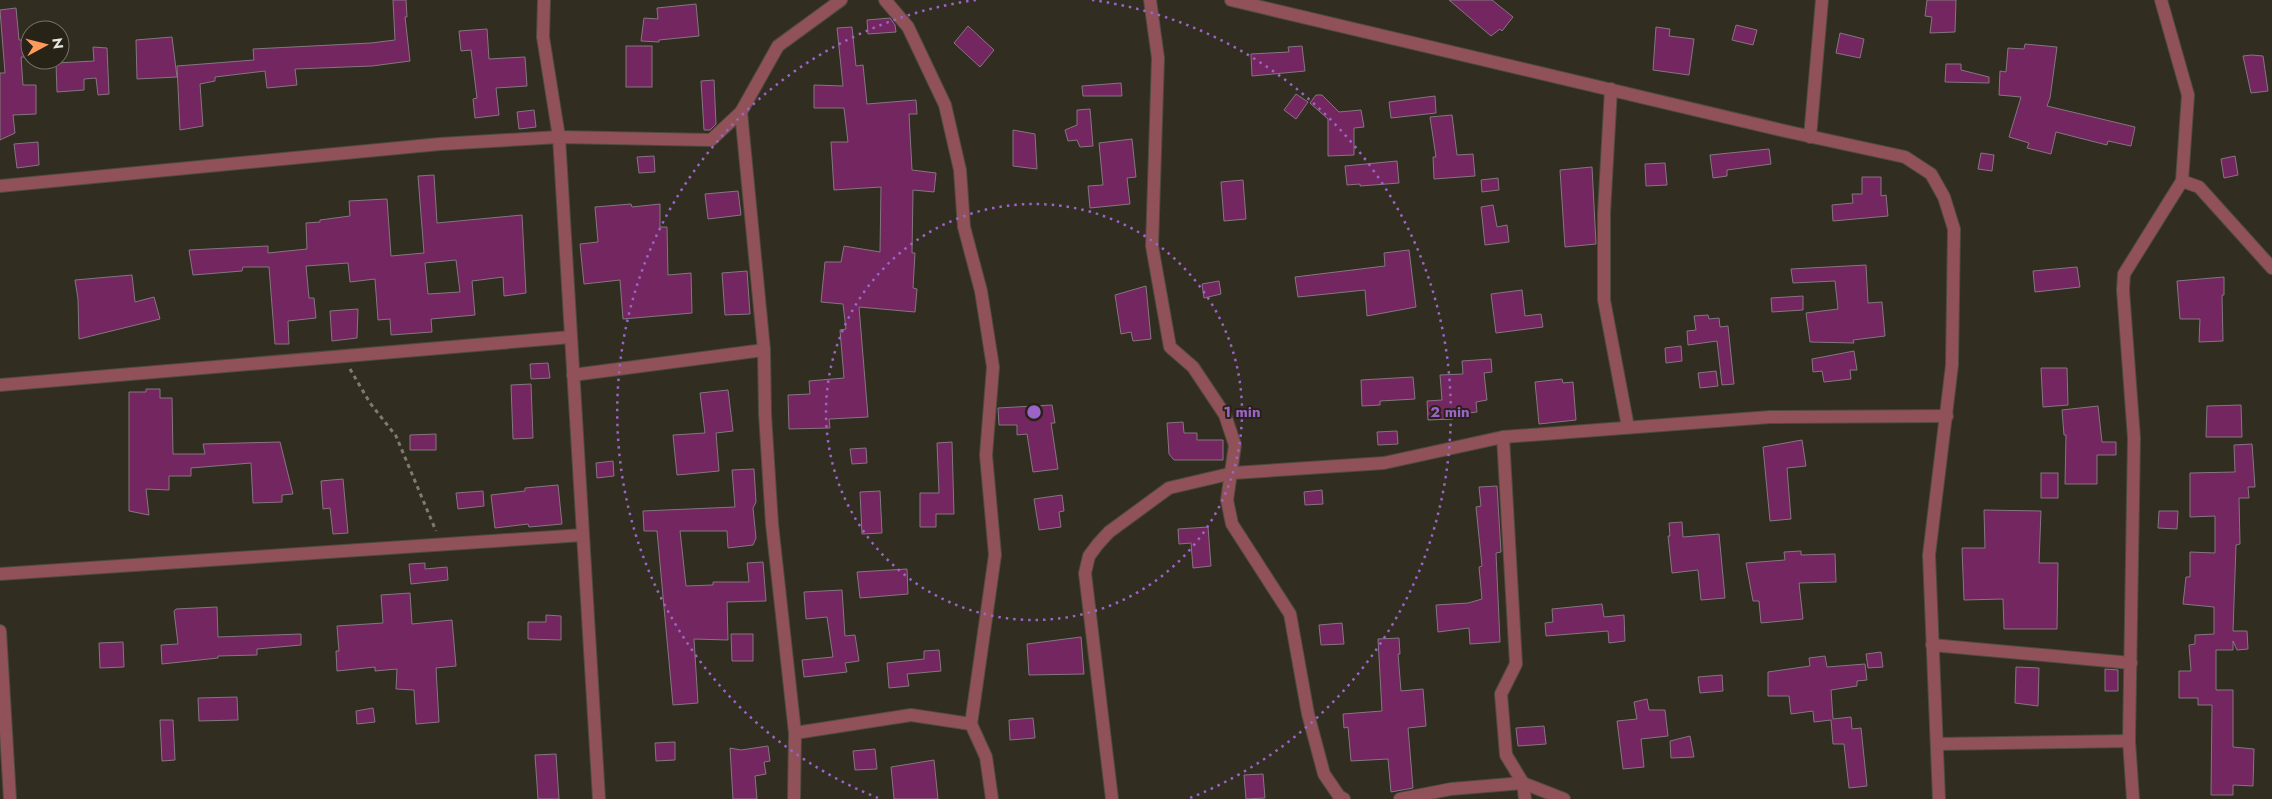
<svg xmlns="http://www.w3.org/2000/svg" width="2272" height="799" viewBox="0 0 2272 799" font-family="Jost,sans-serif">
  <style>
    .building { fill: #73265f; stroke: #84767f; fill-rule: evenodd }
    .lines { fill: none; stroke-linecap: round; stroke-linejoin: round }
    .street-casing { stroke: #4f4b3f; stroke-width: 14 }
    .path { stroke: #807b71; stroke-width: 3; stroke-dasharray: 4 4; stroke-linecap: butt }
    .street { stroke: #905158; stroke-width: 12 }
    .ring { fill: none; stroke: #9c64c8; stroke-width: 2.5; stroke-dasharray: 2.5 5 }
    .centre { fill: #9c64c8; stroke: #282317; stroke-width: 2.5 }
    .ring-label { font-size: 15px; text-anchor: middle; font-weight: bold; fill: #9c64c8; stroke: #282317; stroke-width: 4; stroke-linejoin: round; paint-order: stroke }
  </style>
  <rect width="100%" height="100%" fill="#322d21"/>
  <g class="building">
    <polygon points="393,0 406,0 407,17 405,17 410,61 372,66 295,69 297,85 267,88 265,71 215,77 215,81 200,84 203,126 180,130 177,66 254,60 253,49 371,43 395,40"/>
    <polygon points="1449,0 1492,0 1513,17 1502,31 1500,29 1491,36"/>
    <polygon points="1927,0 1956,0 1955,32 1930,33 1932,17 1925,16"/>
    <polygon points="696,4 699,36 659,40 659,42 641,41 644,18 658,19 657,8"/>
    <polygon points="16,8 19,40 24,40 25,57 21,57 23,85 36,85 36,114 13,115 15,133 0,140 0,73 5,73 0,10"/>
    <polygon points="890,18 895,25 896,32 868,34 867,20"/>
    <polygon points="1736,25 1757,30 1753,45 1732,40"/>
    <polygon points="968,26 994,50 980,67 954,43"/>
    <polygon points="852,27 856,66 863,65 867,104 916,100 917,114 909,114 912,170 936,173 934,192 913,190 912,253 915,253 913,288 917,289 915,312 859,307 868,417 829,419 830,428 789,429 788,395 810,394 809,381 844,378 840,330 846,329 843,304 821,302 825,262 841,262 844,246 880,252 881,187 834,190 831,142 848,142 844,108 814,108 814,85 843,86 837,28"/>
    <polygon points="1656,27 1670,29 1669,36 1694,39 1689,75 1653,70"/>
    <polygon points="487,29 489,59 525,57 527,86 496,88 499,115 475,118 473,99 477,98 471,50 461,51 459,31"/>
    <polygon points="1840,33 1864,39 1860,58 1836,53"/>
    <polygon points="172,37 177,77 137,79 136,40"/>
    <polygon points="2025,44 2057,47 2050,98 2047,106 2135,127 2131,146 2108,141 2107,145 2056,132 2051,154 2027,148 2029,143 2009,137 2021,97 1999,95 2000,71 2006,72 2008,48 2024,49"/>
    <rect x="626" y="46" width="26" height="41"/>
    <polygon points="1302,46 1305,71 1252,76 1251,54 1289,52 1288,47"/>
    <polygon points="93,47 107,48 109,94 98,95 96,78 84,79 84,90 57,92 56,63 94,61"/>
    <polygon points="2252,55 2263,56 2268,91 2251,93 2243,56"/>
    <polygon points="1946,64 1961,64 1961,70 1989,77 1989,83 1945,82"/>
    <polygon points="714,80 716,124 710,130 704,130 701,81"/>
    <polygon points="1121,83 1122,96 1083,96 1082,86"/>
    <polygon points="1296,94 1308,102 1296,119 1284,110"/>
    <polygon points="1316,95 1322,95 1339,112 1361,110 1364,127 1354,128 1354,155 1328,156 1328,119 1310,103"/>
    <polygon points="1435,96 1436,113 1391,118 1389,102"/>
    <polygon points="1090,109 1093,146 1080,147 1077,140 1068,141 1065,130 1077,125 1077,110"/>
    <polygon points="534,110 536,127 519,129 517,112"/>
    <polygon points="1452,115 1457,155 1473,154 1475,176 1434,179 1433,157 1436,157 1430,117"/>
    <polygon points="1013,130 1035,134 1037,169 1013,166"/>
    <polygon points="1132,139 1136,177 1127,178 1130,204 1090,208 1088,186 1103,185 1099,143"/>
    <polygon points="38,142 39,165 17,168 14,144"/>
    <polygon points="1769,149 1771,164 1727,170 1727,176 1713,178 1710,155"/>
    <polygon points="1981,153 1994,155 1992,171 1978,169"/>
    <polygon points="654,156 655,172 639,173 637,157"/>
    <polygon points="2235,156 2238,175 2224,178 2221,159"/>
    <polygon points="1397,161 1399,183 1360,186 1360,184 1347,185 1345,166"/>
    <polygon points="1665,163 1667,185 1646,186 1645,164"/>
    <polygon points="1592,167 1596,244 1565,247 1560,170"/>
    <path d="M434,175L437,223L522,215L526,293L504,296L503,277L472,281L475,315L431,319L432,332L391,335L390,319L378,320L375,279L350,282L348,263L306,266L309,298H314L316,318L288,321L289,344H275L269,267H243L242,271L193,275L189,250L268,246V253L307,249L306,223L320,222V220L350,216L349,201L387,199L391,256L424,253L418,176ZM456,260L460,292L428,294L425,263Z"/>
    <polygon points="1862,177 1881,177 1881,196 1886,195 1888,216 1833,221 1832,205 1853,203 1852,194 1862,194"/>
    <polygon points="1498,178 1499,190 1482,192 1481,180"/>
    <polygon points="1243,180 1246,219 1224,221 1221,182"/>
    <polygon points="738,191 741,215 708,219 705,194"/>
    <polygon points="631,204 632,207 660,204 660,227 667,227 668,275 691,273 692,313 623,319 620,280 584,284 580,244 598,242 595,207"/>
    <polygon points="1493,205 1497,227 1507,225 1509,242 1485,245 1481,207"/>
    <polygon points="1409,250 1416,307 1367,316 1365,290 1298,297 1295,277 1385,266 1384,253"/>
    <polygon points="1866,265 1868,303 1882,302 1885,336 1853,340 1854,343 1810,342 1806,313 1838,309 1835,281 1793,283 1791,269"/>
    <polygon points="2077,267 2080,287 2035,292 2033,271"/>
    <polygon points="747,271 750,314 725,315 722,273"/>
    <polygon points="132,275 135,302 154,297 160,319 79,339 78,299 75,280"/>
    <polygon points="2224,277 2224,295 2222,295 2223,341 2199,342 2200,319 2180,319 2177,281"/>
    <polygon points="1219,281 1221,294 1204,298 1202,284"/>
    <polygon points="1146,286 1151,339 1133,341 1131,332 1121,334 1115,295"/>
    <polygon points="1522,290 1525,316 1541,314 1543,327 1496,333 1491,294"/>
    <polygon points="1803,296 1803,310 1772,312 1771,298"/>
    <polygon points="358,309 357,338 332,341 330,311"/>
    <polygon points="1708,315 1709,319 1719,318 1720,327 1728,326 1734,384 1722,385 1717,341 1688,345 1687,331 1696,330 1694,316"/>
    <polygon points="1681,346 1682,361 1666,363 1665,348"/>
    <polygon points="1854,351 1857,370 1850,370 1851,379 1824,382 1822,371 1813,372 1812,359"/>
    <polygon points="1491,359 1492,372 1484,373 1487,400 1476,402 1477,412 1452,415 1453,419 1428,420 1427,401 1442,400 1440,375 1463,374 1462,361"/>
    <polygon points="548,363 550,378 531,379 530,364"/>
    <polygon points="2041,368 2067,368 2068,405 2043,407"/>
    <polygon points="1716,371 1718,386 1700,388 1698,373"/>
    <polygon points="1413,377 1415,399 1380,401 1380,405 1362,406 1361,380"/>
    <polygon points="1562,379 1563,383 1573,382 1576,420 1539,424 1535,382"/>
    <polygon points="531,384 533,438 513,439 511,385"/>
    <polygon points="146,389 160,389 160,398 172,398 173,454 205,454 203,444 280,442 293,494 282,495 282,502 253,503 251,463 191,468 191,476 169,476 169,490 146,489 149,515 129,511 129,392 146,392"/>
    <polygon points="728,390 733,431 716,433 719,471 677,475 673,435 705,433 700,393"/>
    <polygon points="1052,405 1055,423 1051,423 1058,469 1033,472 1027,434 1017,435 1017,425 999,425 998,408"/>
    <polygon points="2241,405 2242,437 2206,437 2207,406"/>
    <polygon points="2098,406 2102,442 2116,442 2116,455 2097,455 2097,484 2065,484 2066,435 2064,435 2062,410"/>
    <polygon points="1183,422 1184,433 1197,433 1197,440 1223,440 1223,460 1174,460 1169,454 1167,423"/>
    <polygon points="1397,431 1398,444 1378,445 1377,432"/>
    <polygon points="436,434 436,450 410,450 410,435"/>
    <polygon points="1802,440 1806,466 1787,468 1791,519 1770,521 1763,447"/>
    <polygon points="952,442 954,514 936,514 936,527 920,527 920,493 939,493 937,443"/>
    <polygon points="2252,444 2255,487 2248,487 2249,498 2239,498 2240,544 2236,545 2233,631 2247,631 2248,649 2237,650 2233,641 2233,650 2216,650 2216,690 2233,690 2233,747 2254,749 2253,786 2233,785 2233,795 2211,795 2212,705 2198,705 2198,698 2179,698 2179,671 2191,671 2189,645 2195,644 2195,635 2214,634 2214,607 2183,604 2186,577 2190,577 2190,552 2215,553 2215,516 2190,517 2190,473 2235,472 2234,445"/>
    <polygon points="866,448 867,463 852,464 850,449"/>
    <polygon points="613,461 614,476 597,478 596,463"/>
    <polygon points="754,469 756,502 753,508 756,538 753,545 728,548 727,531 680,531 686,586 713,585 713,582 749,582 747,563 763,562 766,601 727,602 728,640 694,639 698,703 673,705 657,531 644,531 643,511 735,507 732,470"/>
    <rect x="2041" y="473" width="17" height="25"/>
    <polygon points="343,479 348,533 333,534 330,508 323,509 321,481"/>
    <polygon points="558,485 562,524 529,527 528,524 495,528 491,495 525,491 525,488"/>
    <polygon points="1497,486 1501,552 1496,553 1500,642 1470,644 1469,628 1438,632 1436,605 1468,603 1482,599 1479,567 1482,566 1476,507 1481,506 1479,487"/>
    <polygon points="1322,490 1323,504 1305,505 1304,492"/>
    <polygon points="483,491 484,506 458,509 456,493"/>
    <polygon points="880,491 882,533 862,534 860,492"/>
    <polygon points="1062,495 1064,511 1059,512 1061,527 1039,530 1034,499"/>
    <polygon points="1984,510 2041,511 2039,563 2058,563 2057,629 2004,629 2003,599 1964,600 1962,548 1985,548"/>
    <polygon points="2159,511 2178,511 2177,529 2158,528"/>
    <polygon points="1682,522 1683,537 1719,534 1725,598 1701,600 1698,570 1672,573 1668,536 1670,536 1669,523"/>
    <polygon points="1208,527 1211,566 1193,568 1191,543 1179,544 1178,529"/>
    <polygon points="1801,551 1801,555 1835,554 1836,582 1799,583 1803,619 1761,623 1759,601 1753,601 1746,563 1785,560 1784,552"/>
    <polygon points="425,563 425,569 447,567 448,580 411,584 409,564"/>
    <polygon points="907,569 908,594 860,598 857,572"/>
    <polygon points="842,590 845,636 855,635 859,661 845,663 847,672 804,677 802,660 833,657 827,617 806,619 804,592"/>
    <polygon points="410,593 412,624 452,620 456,666 436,668 439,722 416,724 414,690 396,689 397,669 375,671 375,667 337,671 336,651 339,651 337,626 383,623 381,595"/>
    <polygon points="1602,604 1604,617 1624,615 1625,641 1609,643 1608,631 1546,636 1545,623 1553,622 1552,609"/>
    <polygon points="217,607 218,637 301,634 301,645 257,649 257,655 218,656 218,658 162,664 161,645 178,644 174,611 176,609"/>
    <polygon points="546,615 561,616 561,640 528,639 528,622 546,622"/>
    <polygon points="1342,623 1344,644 1321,645 1319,625"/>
    <polygon points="731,634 753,634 753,661 732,661"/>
    <polygon points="1081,637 1084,674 1029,675 1027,644"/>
    <polygon points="1399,638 1400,654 1398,654 1401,691 1423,689 1426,726 1408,728 1413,788 1391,792 1388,759 1351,761 1348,727 1344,728 1343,714 1382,711 1378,639"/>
    <polygon points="123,642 124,667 100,668 99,643"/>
    <polygon points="939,650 941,671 907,674 909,686 889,688 887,663 924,659 924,651"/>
    <polygon points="1881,652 1883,667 1868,668 1866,654"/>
    <polygon points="1825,656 1827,667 1865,664 1867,680 1857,681 1857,686 1831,690 1833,719 1851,717 1852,729 1861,728 1867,786 1849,788 1844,744 1833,744 1831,720 1814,722 1813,711 1791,714 1789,696 1768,696 1768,672 1810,666 1809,658"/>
    <polygon points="2016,667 2039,668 2038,706 2015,703"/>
    <polygon points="2105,669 2118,670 2118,691 2105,691"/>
    <polygon points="1722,675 1723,691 1700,693 1698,677"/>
    <polygon points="237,697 238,720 199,721 198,698"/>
    <polygon points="1647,699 1649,710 1665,710 1668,736 1641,739 1644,767 1623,769 1617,721 1637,719 1634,702"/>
    <polygon points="373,708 375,722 357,724 356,711"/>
    <polygon points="1033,718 1035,738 1010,740 1009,720"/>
    <polygon points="160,720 173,720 175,760 162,761"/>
    <polygon points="1544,726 1546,744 1518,746 1516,728"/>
    <polygon points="1690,736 1694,757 1671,758 1670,741"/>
    <polygon points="675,742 675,760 656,761 655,743"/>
    <polygon points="768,746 770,761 764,762 766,774 755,776 757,799 733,799 730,748 741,750"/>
    <polygon points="875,749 877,769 855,770 853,751"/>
    <polygon points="556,754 559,799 538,799 535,755"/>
    <polygon points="934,760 938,799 894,799 891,767"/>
    <polygon points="1263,774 1265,798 1246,799 1244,775"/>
  </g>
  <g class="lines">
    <g class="street-casing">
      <g id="street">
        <polyline points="544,0 543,37 559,137 599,799"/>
        <polyline points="885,0 908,27 945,105 960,170 964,227 981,291 993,367 986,455 995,555 971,724"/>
        <polyline points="1150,0 1158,58 1152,246 1170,347 1193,367 1225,415 1235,445 1227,500 1232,524 1290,614 1308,714 1324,774 1339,796 1344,799"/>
        <polyline points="1231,0 1785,131 1905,157 1931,174 1944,197 1954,229 1952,365 1929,555 1939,799"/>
        <polyline points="1611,89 1604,213 1604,300 1628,427"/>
        <polyline points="741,112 764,350 765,414 772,524 795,733 794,799"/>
        <polyline points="1810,137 1822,0"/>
        <polyline points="2182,181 2199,187 2272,268"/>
        <polyline points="0,186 440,144 559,137 711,140 741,112 778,46 841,0"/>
        <polyline points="573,375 764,350"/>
        <polyline points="0,385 571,337"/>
        <polyline points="1503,437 1516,664 1501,694 1506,755 1523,783 1525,799"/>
        <polyline points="0,574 583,535"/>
        <polyline points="0,631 10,799"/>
        <polyline points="1932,645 2131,663"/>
        <polyline points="795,733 911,715 971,724 986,757 992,799"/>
        <polyline points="1937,744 2129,741"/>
        <polyline points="1112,799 1085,573 1089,556 1098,544 1109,532 1169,488 1233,473 1384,463 1503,437 1770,417 1947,416"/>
        <polyline points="1400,799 1451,789 1523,783 1564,799"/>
        <polyline points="2133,799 2129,741 2134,438 2123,290 2124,274 2182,181 2188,95 2161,0"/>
      </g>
    </g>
    <polyline class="path" points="350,369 370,403 396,436 436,531"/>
    <use href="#street" class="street"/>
  </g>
  <g class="ring">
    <circle cx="1034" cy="412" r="208"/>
    <path d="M878 798A416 416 0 0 1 976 0M1092 0A416 416 0 0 1 1190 798"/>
  </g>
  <circle cx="1034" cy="412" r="8" class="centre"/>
  <g class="ring-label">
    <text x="1242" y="417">1 min</text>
    <text x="1450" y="417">2 min</text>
  </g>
  <g transform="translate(45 45) rotate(83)"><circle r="24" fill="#282317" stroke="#757167"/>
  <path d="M0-4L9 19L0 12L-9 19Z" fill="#ff9b5a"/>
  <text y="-8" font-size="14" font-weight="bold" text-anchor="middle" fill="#e9e6de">N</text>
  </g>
</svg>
